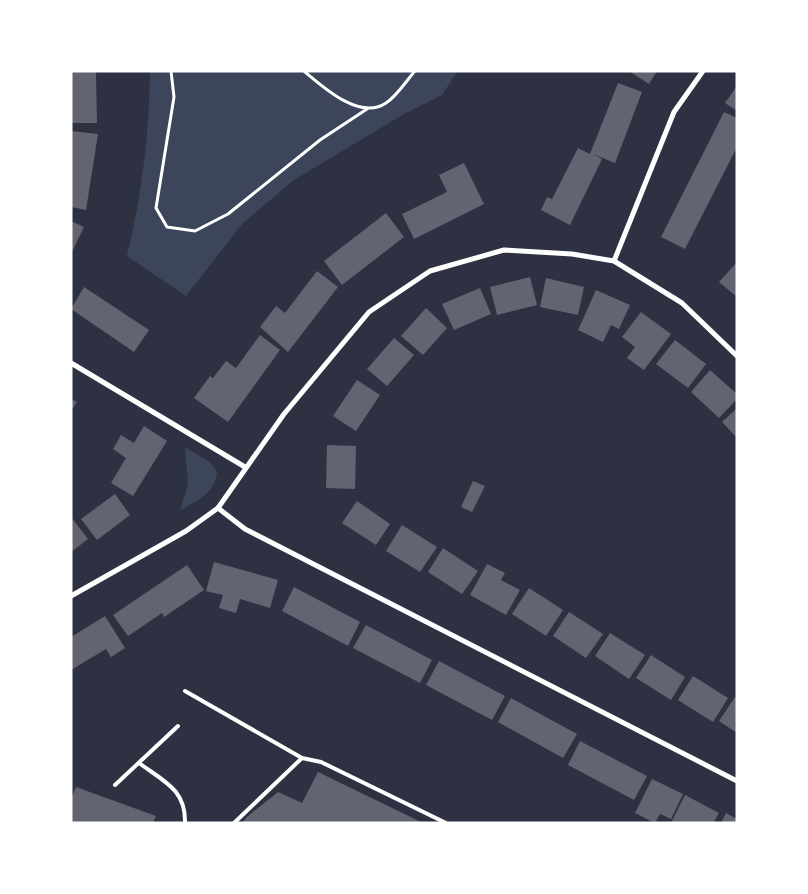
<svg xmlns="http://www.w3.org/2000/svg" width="808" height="894" viewBox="0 0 808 894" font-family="'Roboto Serif',serif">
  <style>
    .green { fill: #3c4559 }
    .building { fill: #626471 }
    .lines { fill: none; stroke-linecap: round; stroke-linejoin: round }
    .path { stroke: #fff; stroke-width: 3 }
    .service { stroke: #fff; stroke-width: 4 }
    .minor { stroke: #fff; stroke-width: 5 }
  </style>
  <rect width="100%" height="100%" fill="#2d3142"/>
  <g class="green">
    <path d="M150,71H458L442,95L404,114L294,180L242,224L186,296L127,256C142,194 149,135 150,71Z"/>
    <path d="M185,447L210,462L217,472C215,494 198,500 180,510L188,485Z"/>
  </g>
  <g class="building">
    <polygon points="71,71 96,71 97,123 71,123"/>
    <polygon points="629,71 657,71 649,84"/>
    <polygon points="618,83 642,92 615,163 593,154 602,159 570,225 541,210 547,197 552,199 578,148 590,154"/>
    <polygon points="737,86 737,111 725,103"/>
    <polygon points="724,112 737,118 737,147 685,249 661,237"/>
    <polygon points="71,131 98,134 86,210 71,207"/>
    <polygon points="464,163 484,204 414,239 402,214 447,192 439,175"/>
    <polygon points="386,213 404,237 342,285 324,261"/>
    <polygon points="71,221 84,227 71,254"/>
    <polygon points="737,262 737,297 719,282"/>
    <polygon points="317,271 338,287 288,352 260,327 276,306 285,313"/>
    <polygon points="530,277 537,305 497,315 490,287"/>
    <polygon points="546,278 584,287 578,315 540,307"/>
    <polygon points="84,287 149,330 134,352 71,309"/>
    <polygon points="480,288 491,314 454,330 442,304"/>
    <polygon points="596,290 630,305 619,329 611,325 603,342 578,330"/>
    <polygon points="426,308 447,328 423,355 401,336"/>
    <polygon points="641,312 671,334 644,370 627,358 635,347 622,337"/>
    <polygon points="260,335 280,350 228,422 194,398 210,376 213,378 226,361 236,368"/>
    <polygon points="394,338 414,355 387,386 367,369"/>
    <polygon points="675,340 706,364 688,388 656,364"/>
    <polygon points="710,370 737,394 737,399 719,418 691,392"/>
    <polygon points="357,380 380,395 356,431 333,416"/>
    <polygon points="71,399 77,402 71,411"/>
    <polygon points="737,408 737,438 722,422"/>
    <polygon points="144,426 167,441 133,496 111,483 126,458 113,449 121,435 134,443"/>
    <polygon points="327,445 356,446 355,489 326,488"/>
    <polygon points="473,481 485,486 472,512 461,507"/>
    <polygon points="115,494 130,515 97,540 81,519"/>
    <polygon points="357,501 390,524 376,545 342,523"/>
    <polygon points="71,517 88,539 71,552"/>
    <polygon points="402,525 437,547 420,572 386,551"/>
    <polygon points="443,548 478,571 462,594 428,572"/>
    <polygon points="214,562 278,580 270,608 240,599 236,613 219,608 223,595 206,591"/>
    <polygon points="487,564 505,573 501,580 520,590 506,615 470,595"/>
    <polygon points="187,565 204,590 164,617 162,613 128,636 113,615"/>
    <polygon points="294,587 360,622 348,646 282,611"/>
    <polygon points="529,588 563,610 546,636 512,614"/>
    <polygon points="569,612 603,634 586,658 553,636"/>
    <polygon points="105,616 125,648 111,657 106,649 71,670 71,637"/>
    <polygon points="366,625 432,660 420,683 353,648"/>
    <polygon points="610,633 645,655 629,679 595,656"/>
    <polygon points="651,655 685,677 671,700 636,678"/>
    <polygon points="439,661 505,696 492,720 426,685"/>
    <polygon points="693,676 728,698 713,722 678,700"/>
    <polygon points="735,697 737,698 737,733 719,721"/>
    <polygon points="511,698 577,734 563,758 498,722"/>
    <polygon points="580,741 647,776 634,800 568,765"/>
    <polygon points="318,772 423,823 242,823 248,816 278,792 302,803"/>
    <polygon points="652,779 683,794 671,819 660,814 655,823 635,813"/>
    <polygon points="76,787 156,816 153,823 71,823 71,799"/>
    <polygon points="685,795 719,813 713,823 671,823"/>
    <polygon points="726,813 737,819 737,823 721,823"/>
  </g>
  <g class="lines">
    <g class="path">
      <polyline points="171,71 174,97 156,208 167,227 195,231 228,214 320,140 367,109"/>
      <path d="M304,71C323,87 360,121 386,103C397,96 406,81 415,71"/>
    </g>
    <g class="service">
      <polyline points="185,691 302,758"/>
      <path d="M139,763C163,781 186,789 185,823"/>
      <polyline points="115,785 178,726"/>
      <polyline points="234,823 302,758 321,762 446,823"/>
    </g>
    <g class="minor">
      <polyline points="614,261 674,112 703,71"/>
      <polyline points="71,363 245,467"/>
      <polyline points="218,508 245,529 737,781"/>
      <polyline points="71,596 186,531 218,508 284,414 369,312 430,271 504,250 572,254 614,261 682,303 737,356"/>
    </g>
  </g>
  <rect width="808" height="894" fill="none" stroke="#ffffff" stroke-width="145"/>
</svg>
